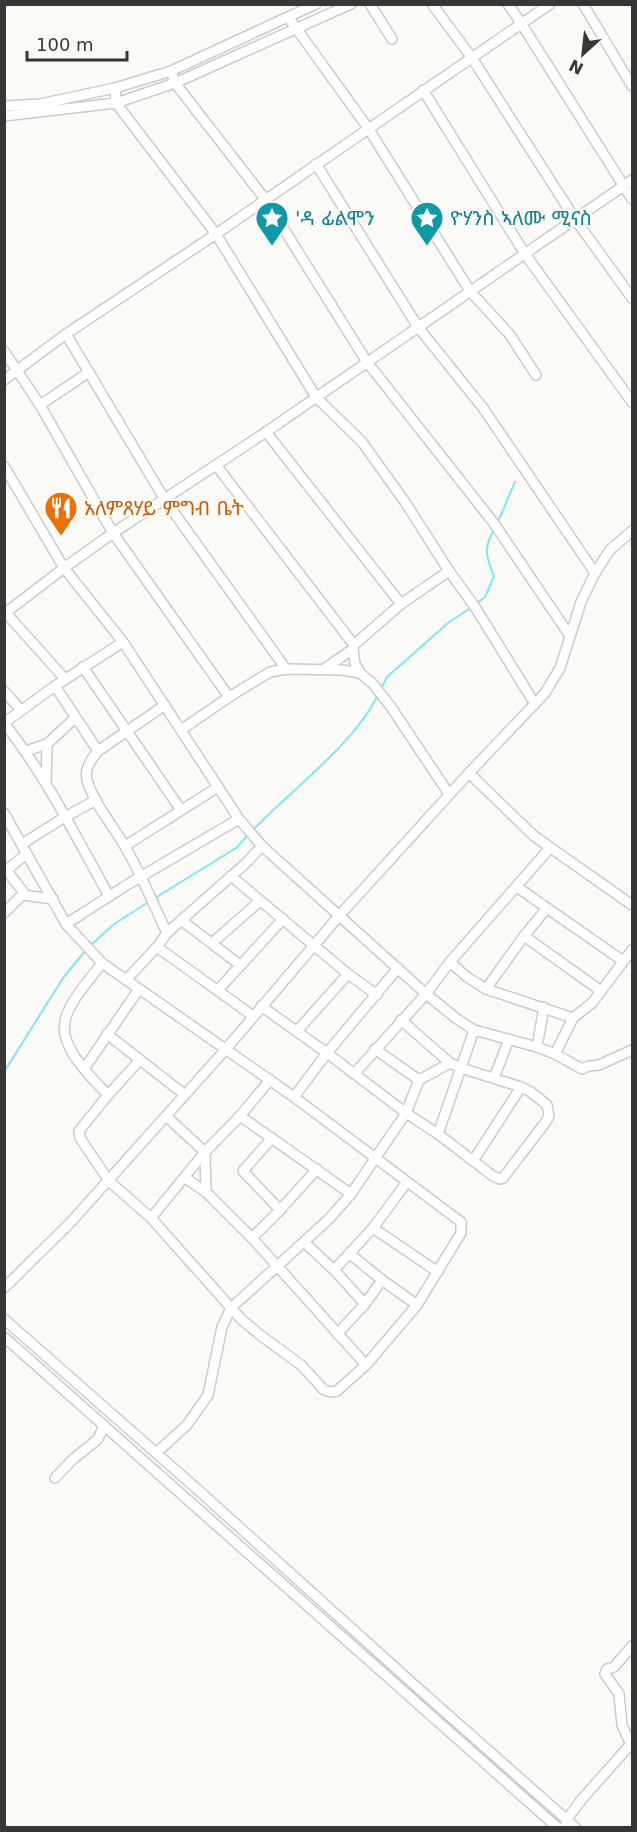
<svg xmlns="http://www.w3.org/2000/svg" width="637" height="1832" viewBox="0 0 637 1832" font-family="'DejaVu Sans','Noto Sans Ethiopic',sans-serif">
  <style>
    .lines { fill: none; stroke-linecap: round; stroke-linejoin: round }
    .stream { stroke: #7de7f6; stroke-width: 2 }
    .minor-casing { stroke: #cdcbc8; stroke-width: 12 }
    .minor { stroke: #fff; stroke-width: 9 }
    .labels { text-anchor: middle; stroke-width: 4.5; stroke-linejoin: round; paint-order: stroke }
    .culture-label { font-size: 20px; fill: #0d838f; stroke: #fcfaf6; text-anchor: start }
    .food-label { font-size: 20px; fill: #c56008; stroke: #fcfaf6; text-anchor: start }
  </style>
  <rect width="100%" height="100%" fill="#fcfaf6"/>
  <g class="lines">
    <g class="stream">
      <polyline points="497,524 515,482"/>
      <path d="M477,603L485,597L494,576C486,556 483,549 494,529"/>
      <polyline points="381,689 387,677 448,623 472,607"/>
      <path d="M253,830C292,789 352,746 377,697"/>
      <polyline points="155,898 236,848 249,834"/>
      <polyline points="90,946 114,924 150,901"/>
      <polyline points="4,1072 63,978 86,950"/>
    </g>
    <g class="minor-casing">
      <g id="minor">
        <polyline points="370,4 392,39"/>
        <polyline points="432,4 472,58 575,219 632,298"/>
        <polyline points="508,4 521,23 632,199"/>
        <polyline points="583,4 632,86"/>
        <polyline points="288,17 368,128 470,291 510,335 536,375"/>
        <polyline points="171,71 175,83 265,199 367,362 493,522 570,636"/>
        <polyline points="115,88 116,103 216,234 316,397 362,442 405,502 449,571 475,607 535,704"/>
        <polyline points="423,90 525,254 632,402"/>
        <polyline points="4,106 40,104 115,88 171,71 316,4"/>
        <polyline points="4,116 116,103 175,83 351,4"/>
        <polyline points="316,164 418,327 483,408 595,573"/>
        <polyline points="66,334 165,500 286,669"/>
        <polyline points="4,351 40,405 113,533 229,697"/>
        <polyline points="4,380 66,334 216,234 550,4"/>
        <polyline points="40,405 89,372"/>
        <polyline points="266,432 401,604"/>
        <polyline points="216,465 354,645"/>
        <polyline points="4,466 64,568 123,642 239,819 262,846 426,994 457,1019 474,1030 537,1047 555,1054 582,1069 589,1066 599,1065 632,1050"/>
        <polyline points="6,613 65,679"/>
        <polyline points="4,614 64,568 113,533 266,432 632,180"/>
        <polyline points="83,667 181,810"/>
        <polyline points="324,669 353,649"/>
        <polyline points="55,686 98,751"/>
        <polyline points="4,691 21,710"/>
        <path d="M165,705L98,751C91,759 84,769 87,780C94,804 112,824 124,845C141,873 153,904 167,933"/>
        <path d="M4,723C46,776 76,837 109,896"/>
        <polyline points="4,723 55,686 123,642"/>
        <polyline points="181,730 229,697 270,672 286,669 342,670 360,673"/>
        <polyline points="26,751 47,744"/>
        <polyline points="469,773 534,836 632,905"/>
        <polyline points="46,783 47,744 75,718"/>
        <polyline points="449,794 391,707 373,684 360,673 355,664 353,649 354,645 401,604 449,571"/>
        <polyline points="4,813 66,924 102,963 294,1097 461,1222 461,1233 417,1305 366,1365 337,1391 331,1392 324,1390 301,1365 260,1335 241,1319 151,1218 109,1181 80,1138 79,1131 108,1095 140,1060"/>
        <polyline points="22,844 65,817 96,800"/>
        <polyline points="125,846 218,787"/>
        <polyline points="4,867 24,893 4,913"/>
        <polyline points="7,870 26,854"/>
        <polyline points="231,876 348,974 377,995"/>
        <polyline points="517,887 623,961"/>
        <polyline points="23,895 53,899"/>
        <polyline points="181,920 240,965"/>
        <polyline points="66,924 130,883 239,819"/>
        <polyline points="524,936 601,991"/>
        <polyline points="212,943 260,901"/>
        <polyline points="157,947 253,1016"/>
        <polyline points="450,962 467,977 486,989 573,1018"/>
        <path d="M102,963C91,978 68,1003 65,1021C59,1048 92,1078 108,1095"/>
        <polyline points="126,980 157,947 167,933 246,863 262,846"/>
        <polyline points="486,989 524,936 547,908"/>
        <polyline points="218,990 283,919"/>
        <polyline points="261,1006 327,1053 406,1113 438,1134 493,1176 500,1179 503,1178 545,1123 549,1116 547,1105 531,1092 521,1087 461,1068 450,1063 401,1020"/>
        <polyline points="297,1031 348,974"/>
        <polyline points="107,1034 185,1095"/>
        <polyline points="537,1047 544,1007"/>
        <polyline points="375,1049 419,1080"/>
        <polyline points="555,1054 573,1018 592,1003 632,950"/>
        <polyline points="84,1069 139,989"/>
        <polyline points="354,1074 426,994 450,962 550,848"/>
        <polyline points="494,1078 509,1039"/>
        <polyline points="294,1097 327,1053 398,968"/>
        <polyline points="166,1116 205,1152 206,1192"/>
        <polyline points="240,1116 351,1194"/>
        <polyline points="438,1134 474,1030"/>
        <polyline points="272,1138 243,1171 280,1210"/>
        <polyline points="473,1161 521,1087"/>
        <polyline points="185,1178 206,1192 252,1238 366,1365"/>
        <polyline points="151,1218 205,1152 240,1116 270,1080"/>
        <polyline points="373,1228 438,1272"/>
        <polyline points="252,1238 280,1210 317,1169"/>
        <polyline points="304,1242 334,1270 365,1304"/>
        <polyline points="334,1270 373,1228 407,1182"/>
        <polyline points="382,1280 417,1305"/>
        <polyline points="4,1288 70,1223 226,1049 339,916 469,773 545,693 560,668 581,602 595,573 610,550 632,531"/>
        <polyline points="4,1319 197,1489 420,1690 576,1828"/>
        <polyline points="337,1334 365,1304 382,1280 350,1254"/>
        <polyline points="4,1337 558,1828"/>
        <polyline points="156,1453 187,1425 208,1395 222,1327 231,1308 329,1219 351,1194 406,1113 419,1080 450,1063"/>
        <polyline points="55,1478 72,1460 98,1439 104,1425"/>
        <polyline points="631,1745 622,1725 619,1694 605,1674 607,1669 614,1667 632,1646"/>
        <polyline points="565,1828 567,1819 582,1799 632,1743"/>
      </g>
    </g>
    <use href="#minor" class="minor"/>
  </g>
  <defs>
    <g id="sight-pin" transform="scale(1.725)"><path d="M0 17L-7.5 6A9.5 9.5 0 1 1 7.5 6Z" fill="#0f9aa8" stroke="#fcfaf6"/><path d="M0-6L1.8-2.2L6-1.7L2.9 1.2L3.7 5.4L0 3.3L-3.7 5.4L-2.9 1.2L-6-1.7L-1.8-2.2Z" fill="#fff"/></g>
    <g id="restaurant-pin" transform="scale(1.725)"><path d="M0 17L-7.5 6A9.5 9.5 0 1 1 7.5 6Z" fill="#e8710a" stroke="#fcfaf6"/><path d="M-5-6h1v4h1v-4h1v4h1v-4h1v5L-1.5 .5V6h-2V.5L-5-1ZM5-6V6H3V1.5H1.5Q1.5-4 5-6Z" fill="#fff"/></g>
  </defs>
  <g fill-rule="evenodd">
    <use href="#sight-pin" x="272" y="218"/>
    <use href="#sight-pin" x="427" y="218"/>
    <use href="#restaurant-pin" x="61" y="508"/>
  </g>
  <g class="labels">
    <g class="culture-label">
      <text x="295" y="225">'ዳ ፊልሞን</text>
      <text x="450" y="225">ዮሃንስ ኣለሙ ሚናስ</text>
    </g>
    <g class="food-label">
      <text x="84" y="515">አለምጸሃይ ምግብ ቤት</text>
    </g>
  </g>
  <rect width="637" height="1832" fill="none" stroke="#383736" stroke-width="12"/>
  <g transform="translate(583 54) rotate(207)" stroke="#fcfaf6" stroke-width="4.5" paint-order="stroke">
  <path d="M0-4.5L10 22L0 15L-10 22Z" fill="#383736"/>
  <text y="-9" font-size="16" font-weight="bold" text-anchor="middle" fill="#383736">N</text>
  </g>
  <path d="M27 51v9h100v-9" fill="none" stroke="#383736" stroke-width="3"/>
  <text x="36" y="51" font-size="18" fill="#383736" stroke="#fcfaf6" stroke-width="4.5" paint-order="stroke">100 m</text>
</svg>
